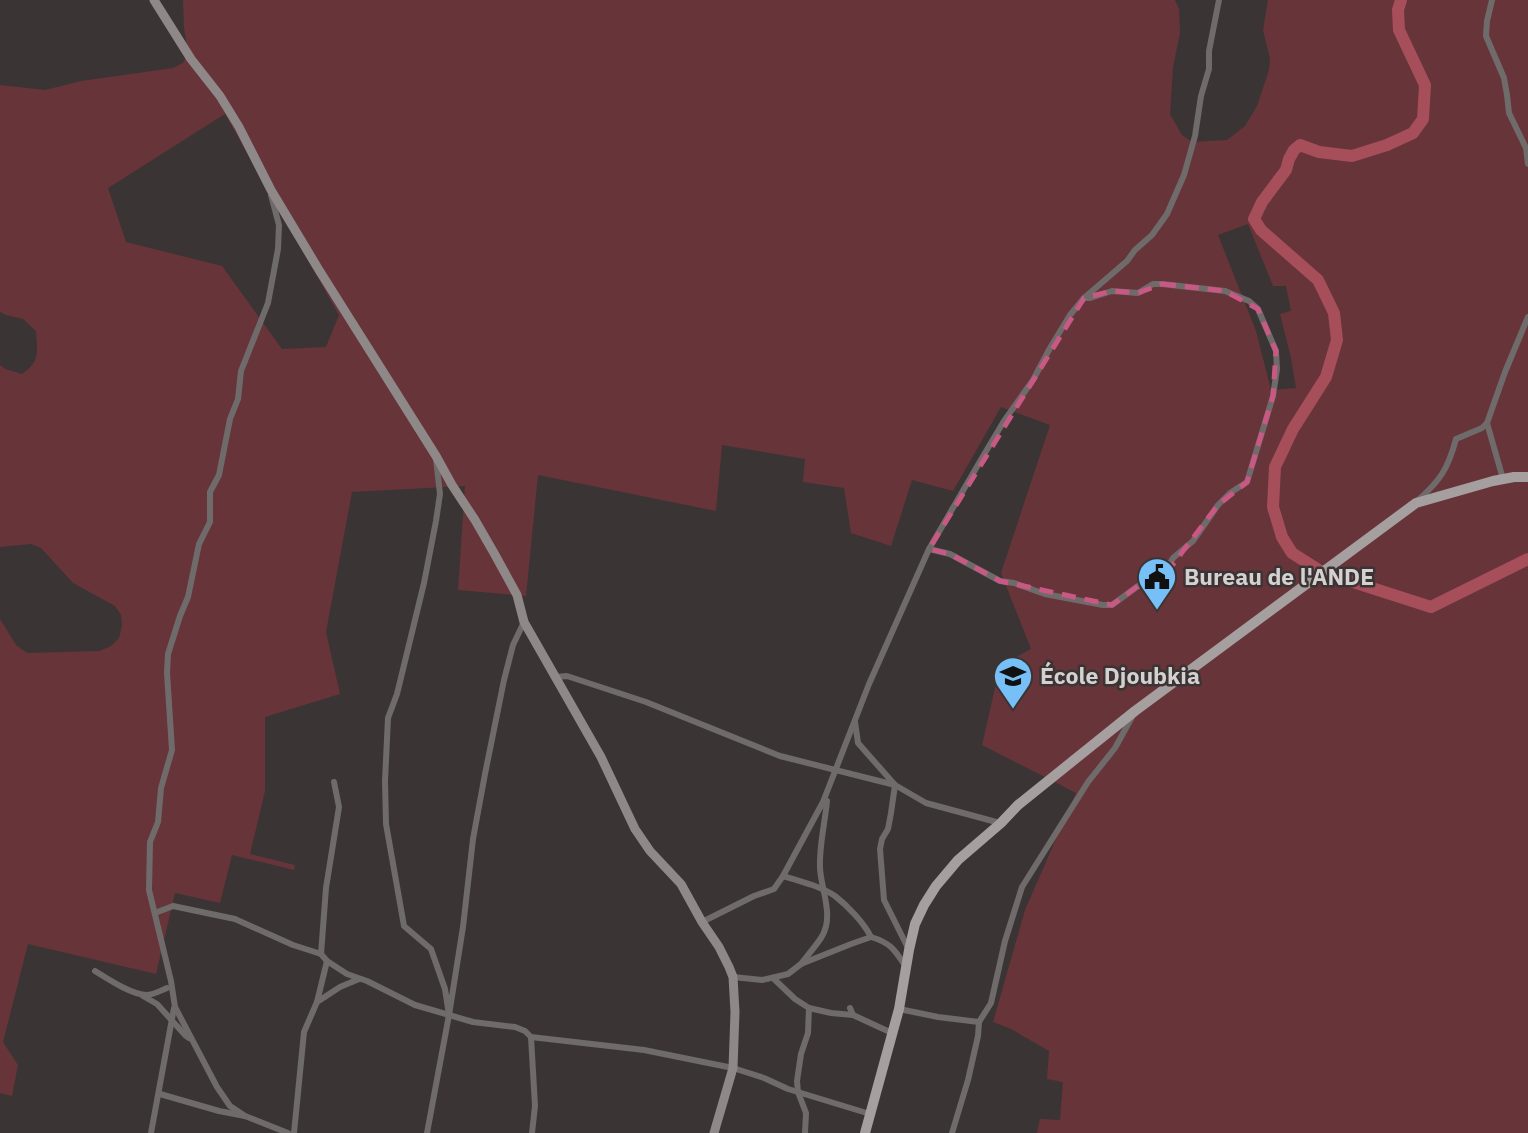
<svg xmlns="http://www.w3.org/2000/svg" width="1528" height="1133" viewBox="0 0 1528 1133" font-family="'IBM Plex Sans',sans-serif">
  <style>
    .green { fill: #67343a; fill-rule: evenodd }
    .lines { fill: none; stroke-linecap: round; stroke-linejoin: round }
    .river { stroke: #a64e59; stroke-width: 12 }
    .street { stroke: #6f6b6b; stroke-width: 6 }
    .secondary { stroke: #8e8889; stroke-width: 9 }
    .primary { stroke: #a69f9f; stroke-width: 10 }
    .marked { fill: none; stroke: #c95984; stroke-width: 5; stroke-dasharray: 14 9; stroke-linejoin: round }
    .labels { text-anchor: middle; stroke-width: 5; stroke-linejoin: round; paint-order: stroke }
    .poi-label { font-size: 23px; font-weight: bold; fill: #d6d1d1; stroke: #3b3434; text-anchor: start }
  </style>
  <rect width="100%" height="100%" fill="#3b3434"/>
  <path class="green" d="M183,0H1175L1179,9L1180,33L1173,67L1170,114L1182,135L1192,142L1227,140L1245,126L1257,106L1269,70L1270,59L1263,30L1268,0H1528V1133H1037L1040,1119L1060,1120L1063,1082L1047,1079L1049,1051L1011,1029L993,1022L1025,910L1076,793L982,745L1000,666L1031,649L1001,573L1050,425L1001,407L953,491L912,480L891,546L851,533L844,488L803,482L805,459L722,445L716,511L538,475L526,596L458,590L465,486L352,492L326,632L340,694L265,717V791L250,854L295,865L294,870L232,855L220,903L175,893L156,974L28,944L3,1042L18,1065L12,1096L0,1093V619L16,645L27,653L99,651L111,646L119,638L122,626L121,615L115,606L73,583L41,548L31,544L0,547V365L5,369L22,374C41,361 37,352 36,331L23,319L6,315L0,312V85L45,90L81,81L173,68L183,63L188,53L184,28ZM225,114L339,315L326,347L282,349L222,266L126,242L108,188ZM1248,224L1273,286H1286L1291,311L1280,314L1291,358L1296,388L1271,390L1256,331L1218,235Z"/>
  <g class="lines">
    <polyline class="river" points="1401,0 1398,10 1399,30 1425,85 1423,119 1413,133 1387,145 1352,156 1319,152 1300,145 1294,150 1289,159 1286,170 1262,202 1254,219 1261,230 1318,280 1334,313 1337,340 1326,377 1293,429 1275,467 1273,507 1282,537 1292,553 1322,572 1431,607 1528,559"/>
    <g class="street">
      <polyline points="1492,0 1487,21 1486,36 1504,78 1507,95 1509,113 1526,148 1528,164"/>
      <polyline points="436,459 440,494 436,521 424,583 397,694 388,718 385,781 386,824 404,926 431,949 445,989 449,1015"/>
      <polyline points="1503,479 1487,423 1505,372 1528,317"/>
      <path d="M1417,501C1440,481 1448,469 1456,439L1482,428L1487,423"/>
      <polyline points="929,549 950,554 1000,581 1014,583 1045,594 1103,605 1112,605 1138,586 1161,580 1173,558 1193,541 1218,505 1230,493 1247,482 1273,396 1277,369 1276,351 1258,309 1249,301 1225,291 1162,284 1153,284 1138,293 1112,291 1090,298 1084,298"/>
      <polyline points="555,677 567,676 646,702 780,756 895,785 926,803 1000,823"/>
      <polyline points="855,722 858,743 895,785 891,813 888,829 882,839 880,849 884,900 909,950"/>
      <path d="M783,876C800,881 820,886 835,896C848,906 864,923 871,937C891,943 895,950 906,967"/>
      <polyline points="155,913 173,906 235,919 293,945 321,954 327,961 347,974 367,981 415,1005 473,1022 515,1027 525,1031 531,1037 644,1050 733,1068 764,1078 788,1089 870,1114"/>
      <polyline points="702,922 754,896 774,889 783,876 823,802 869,684 929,549 982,458 1004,421 1033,380 1050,348 1070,315 1084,298 1127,261 1135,250 1152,235 1167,214 1184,175 1195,136 1201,96 1209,69 1209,51 1219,0"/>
      <polyline points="321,954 326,888 339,807 334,782"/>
      <path d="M801,964C807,956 815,947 821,938C835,917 821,890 820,868C819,846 825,823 827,801"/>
      <path d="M95,971C108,979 130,994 146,995C153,995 160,991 167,988"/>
      <polyline points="733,977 762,980 788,974 801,964 851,944 871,937"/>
      <polyline points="773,978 795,999 809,1008 808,1033 801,1054 797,1081 798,1092 806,1113 805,1133"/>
      <polyline points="143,996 157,1004 185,1035 189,1038"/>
      <polyline points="317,1002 340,987 359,979"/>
      <polyline points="809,1008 831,1013 853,1015"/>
      <polyline points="850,1008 853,1015 892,1033"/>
      <polyline points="899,1009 938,1017 979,1022"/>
      <polyline points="531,1037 535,1106 532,1133"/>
      <polyline points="160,1094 219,1111 245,1116 288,1133"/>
      <polyline points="245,1116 230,1106 217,1087 175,1007 171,981 149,890 150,842 158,822 161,788 172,750 167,673 168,654 180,616 188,597 199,544 210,522 210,492 219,475 230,419 238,399 241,371 268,303 278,249 279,225 271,195"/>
      <polyline points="151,1133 174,1008"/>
      <polyline points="294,1133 304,1032 317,1002 327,961"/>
      <polyline points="427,1133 449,1015 463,927 473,839 485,774 504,680 513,645 524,622"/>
      <polyline points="952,1133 968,1080 978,1036 979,1022 991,1003 1005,941 1022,887 1088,782 1115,748 1132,717"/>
    </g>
    <polyline class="secondary" points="154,0 191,59 220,96 239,127 271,190 319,270 436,456 452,485 475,520 494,553 517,595 524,622 601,757 635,829 650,851 681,884 702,922 719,947 729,967 733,977 735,1012 733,1068 714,1133"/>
    <polyline class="primary" points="865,1133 899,1009 909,950 915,924 924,905 936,886 958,860 1001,823 1018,805 1135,711 1416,503 1493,481 1514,477 1528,477"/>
  </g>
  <path class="marked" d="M1162,284L1225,291L1258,309L1276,351L1273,396L1247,482L1218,505L1161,580L1138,586L1112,605L1000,581L950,554L929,549L1084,298L1112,291L1138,293Z"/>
  <defs>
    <g id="civic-pin" transform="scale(2.0125)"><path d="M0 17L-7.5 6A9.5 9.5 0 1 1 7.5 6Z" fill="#76c0f7" stroke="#3b3434"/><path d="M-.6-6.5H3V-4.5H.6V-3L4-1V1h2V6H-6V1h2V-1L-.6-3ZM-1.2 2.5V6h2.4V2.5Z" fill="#111"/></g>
    <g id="school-pin" transform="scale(2.0125)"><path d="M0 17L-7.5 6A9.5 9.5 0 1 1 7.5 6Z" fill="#76c0f7" stroke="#3b3434"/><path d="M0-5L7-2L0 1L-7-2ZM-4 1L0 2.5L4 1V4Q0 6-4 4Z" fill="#111"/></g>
  </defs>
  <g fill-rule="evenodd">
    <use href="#civic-pin" x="1157" y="577"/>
    <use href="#school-pin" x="1013" y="676"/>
  </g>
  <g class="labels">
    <g class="poi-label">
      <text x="1184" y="585">Bureau de l'ANDE</text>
      <text x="1040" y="684">École Djoubkia</text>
    </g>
  </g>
</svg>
